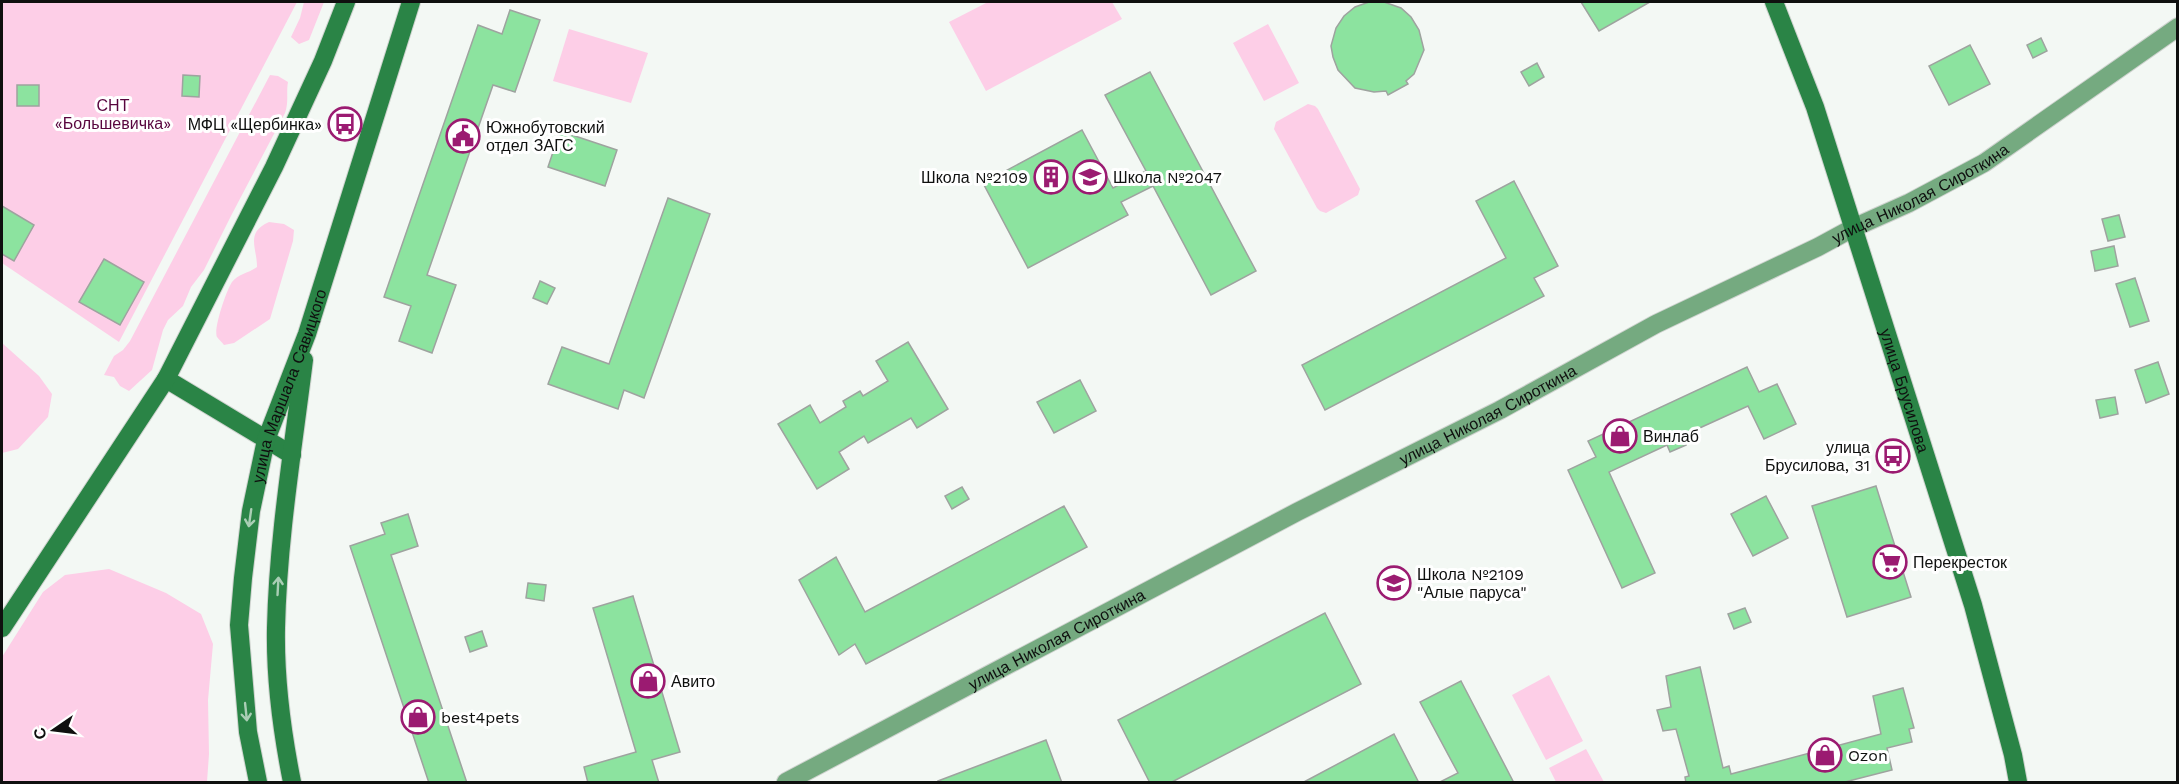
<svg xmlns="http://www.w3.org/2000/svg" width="2179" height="784" viewBox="0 0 2179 784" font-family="'Work Sans',sans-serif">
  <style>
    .green { fill: #fdcee7 }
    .building { fill: #8ce39f; stroke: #9ea39f; stroke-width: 1.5 }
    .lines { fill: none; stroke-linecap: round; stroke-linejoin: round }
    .street-casing { stroke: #cfd3cf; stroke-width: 20 }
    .secondary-casing { stroke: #cfd3cf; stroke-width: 20 }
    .street { stroke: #75aa80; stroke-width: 18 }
    .secondary { stroke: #2a8446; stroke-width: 18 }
    .oneway { stroke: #aaceb5 }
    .labels { text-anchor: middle; stroke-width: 6; stroke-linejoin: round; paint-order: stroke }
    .park-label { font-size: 16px; fill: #58053e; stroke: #fff }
    .poi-label { font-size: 16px; fill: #0f100f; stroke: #fff; text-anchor: start }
    .street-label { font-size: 16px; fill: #0f100f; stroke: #fff }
  </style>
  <rect width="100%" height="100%" fill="#f3f8f4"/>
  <g class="green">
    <polygon points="2,2 297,2 119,342 2,263"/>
    <polygon points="304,2 324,2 309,40 299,44 291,37 300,18"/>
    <polygon points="988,2 1112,2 1122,19 986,91 949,22"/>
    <polygon points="1268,24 1299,83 1264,101 1233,43"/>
    <polygon points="569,29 648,53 631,103 553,81"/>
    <path d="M270,75L278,76L288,82C286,93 289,102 285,113L232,214L204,270L191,287L183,306L168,320L163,330L152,370L129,391L120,386L114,377L104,375L114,356L123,350L130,341Z"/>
    <polygon points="1308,104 1315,106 1318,109 1360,189 1358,195 1326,213 1320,211 1317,208 1274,129 1276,122"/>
    <path d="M269,222L284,224L294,230L293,241L270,319L234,343L224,345C222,342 219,340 217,337C213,329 227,289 232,282C238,274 249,273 257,267C257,247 245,233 269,222Z"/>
    <polygon points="2,343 39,376 52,394 48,417 18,449 2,453"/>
    <polygon points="109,569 166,593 201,614 213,644 208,700 209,754 207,782 2,782 2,657 43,592 65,575"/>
    <polygon points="1549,675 1583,741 1546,760 1512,695"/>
    <polygon points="1586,749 1604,782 1556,782 1549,768"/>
  </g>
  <g class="building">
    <polygon points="1369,2 1384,2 1401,8 1411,17 1419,30 1424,50 1414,74 1406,81 1408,84 1388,95 1386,91 1374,92 1355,88 1338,70 1333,57 1331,46 1336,28 1344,16 1355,7"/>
    <polygon points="1581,2 1650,2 1599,31"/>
    <polygon points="510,10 540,20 515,92 493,85 427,275 456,285 432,353 399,341 411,306 384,297 478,25 502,34"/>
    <polygon points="2041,38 2047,51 2033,58 2027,45"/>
    <polygon points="1970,45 1990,84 1949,105 1929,66"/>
    <polygon points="1537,63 1544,77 1529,86 1521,72"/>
    <polygon points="1150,72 1256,271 1211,295 1153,186 1121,202 1128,215 1028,268 983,183 1082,130 1113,188 1146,171 1105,95"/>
    <polygon points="183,75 200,76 199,97 182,96"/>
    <rect x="17" y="85" width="22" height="21"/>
    <polygon points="560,131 617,150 605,186 548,167"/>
    <polygon points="1514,181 1558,266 1534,278 1544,296 1325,410 1302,365 1506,258 1476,201"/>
    <polygon points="668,198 710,214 644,398 624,390 618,409 548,384 562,347 609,364"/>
    <polygon points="2,206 34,225 14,261 2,254"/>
    <polygon points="2119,215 2125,237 2108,241 2102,219"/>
    <polygon points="2114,246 2118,266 2095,271 2091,251"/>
    <polygon points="104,259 144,282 120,325 79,302"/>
    <polygon points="2135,278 2149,321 2130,327 2116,284"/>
    <polygon points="540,281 555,288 547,304 533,298"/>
    <polygon points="908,342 948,409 917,428 911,418 868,443 864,436 839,452 849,469 817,489 778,424 810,405 820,423 846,407 843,401 860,391 863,396 888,381 876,361"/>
    <polygon points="2158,362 2169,394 2146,403 2135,370"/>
    <polygon points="1747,367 1759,392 1777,384 1796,424 1764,439 1748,406 1682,436 1686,445 1670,452 1667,445 1609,472 1655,573 1622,588 1568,470 1596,457 1588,441"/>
    <polygon points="1080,380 1096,411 1054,433 1037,402"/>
    <polygon points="2115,397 2118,414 2100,418 2096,400"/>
    <polygon points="1876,486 1911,597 1847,617 1812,506"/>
    <polygon points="962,487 969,499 952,509 945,496"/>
    <polygon points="1766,496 1788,538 1753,556 1731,514"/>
    <polygon points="1064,506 1087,547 866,664 855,644 839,655 799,580 836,557 865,612"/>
    <polygon points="408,514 418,546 391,555 467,783 429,783 350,546 385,534 381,523"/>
    <polygon points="528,583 546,585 544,601 526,598"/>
    <polygon points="633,596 680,752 652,760 659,783 588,783 584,767 636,752 593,608"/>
    <polygon points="1745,608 1751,622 1734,629 1728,614"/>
    <polygon points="1325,613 1361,684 1170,783 1150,783 1118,720"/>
    <polygon points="482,631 487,646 470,652 465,637"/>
    <polygon points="1700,667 1723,768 1729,766 1731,774 1881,734 1873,696 1903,688 1914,728 1909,729 1912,742 1887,748 1892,770 1841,783 1686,783 1685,777 1689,776 1676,729 1663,731 1657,710 1671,707 1666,676"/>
    <polygon points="1461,681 1514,783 1438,783 1458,773 1420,702"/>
    <polygon points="1394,734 1419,783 1302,783"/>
    <polygon points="1046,740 1062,783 939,783 938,781"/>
  </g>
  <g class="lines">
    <g class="street-casing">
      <g id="street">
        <path id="s1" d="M786,782L1297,512L1500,410L1656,324L1818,247L1853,228L1909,203L1984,163L2178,27"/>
      </g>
    </g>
    <g class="secondary-casing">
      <g id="secondary">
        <path id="s2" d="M1774,2L1815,107L1973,605L2013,755L2018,782"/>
        <polyline points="166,379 292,455"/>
        <polyline points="2,628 166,379 274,167 323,61 346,2"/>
        <path id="s3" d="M258,782L248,732L239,625L243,578L251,511L266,440L307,334L411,2"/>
        <path d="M292,782C282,732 275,680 276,628C278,538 293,449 304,360"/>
      </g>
    </g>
    <use href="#street" class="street"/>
    <use href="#secondary" class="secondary"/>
  </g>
  <defs><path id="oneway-shaft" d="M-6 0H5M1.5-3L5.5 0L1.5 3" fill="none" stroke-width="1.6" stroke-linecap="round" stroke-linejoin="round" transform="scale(1.5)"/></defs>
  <g class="oneway">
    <use href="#oneway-shaft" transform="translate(250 518) rotate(98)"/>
    <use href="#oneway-shaft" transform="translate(278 586) rotate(-87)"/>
    <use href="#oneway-shaft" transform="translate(246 712) rotate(84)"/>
  </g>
  <defs>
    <g id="bus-ring" transform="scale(1.725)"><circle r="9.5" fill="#fff" stroke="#9b1b71" stroke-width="1.5"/><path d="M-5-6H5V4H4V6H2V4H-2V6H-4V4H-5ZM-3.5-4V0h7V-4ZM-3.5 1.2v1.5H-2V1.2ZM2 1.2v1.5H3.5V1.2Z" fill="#9b1b71"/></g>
    <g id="civic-ring" transform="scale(1.725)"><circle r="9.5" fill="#fff" stroke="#9b1b71" stroke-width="1.5"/><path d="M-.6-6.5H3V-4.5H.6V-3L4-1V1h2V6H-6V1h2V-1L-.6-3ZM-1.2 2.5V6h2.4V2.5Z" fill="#9b1b71"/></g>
    <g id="building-ring" transform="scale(1.725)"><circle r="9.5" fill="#fff" stroke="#9b1b71" stroke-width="1.5"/><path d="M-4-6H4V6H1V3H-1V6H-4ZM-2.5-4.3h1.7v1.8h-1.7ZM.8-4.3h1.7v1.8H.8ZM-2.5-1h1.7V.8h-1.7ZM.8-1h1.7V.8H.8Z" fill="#9b1b71"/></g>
    <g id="school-ring" transform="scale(1.725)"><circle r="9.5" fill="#fff" stroke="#9b1b71" stroke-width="1.5"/><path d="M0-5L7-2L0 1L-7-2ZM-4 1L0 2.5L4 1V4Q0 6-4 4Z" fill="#9b1b71"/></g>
    <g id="shop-ring" transform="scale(1.725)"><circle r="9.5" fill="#fff" stroke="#9b1b71" stroke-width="1.5"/><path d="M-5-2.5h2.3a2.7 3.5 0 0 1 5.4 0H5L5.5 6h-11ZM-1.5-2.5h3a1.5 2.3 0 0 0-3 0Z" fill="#9b1b71"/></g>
    <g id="supermarket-ring" transform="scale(1.725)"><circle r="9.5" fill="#fff" stroke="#9b1b71" stroke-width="1.5"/><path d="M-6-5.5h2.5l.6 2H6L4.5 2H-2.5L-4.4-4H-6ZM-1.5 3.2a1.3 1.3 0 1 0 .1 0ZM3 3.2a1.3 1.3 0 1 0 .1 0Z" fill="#9b1b71"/></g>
  </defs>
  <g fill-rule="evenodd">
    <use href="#bus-ring" x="345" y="124"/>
    <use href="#civic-ring" x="463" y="136"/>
    <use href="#building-ring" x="1051" y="177"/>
    <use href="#school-ring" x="1090" y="177"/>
    <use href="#shop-ring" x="1620" y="436"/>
    <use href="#bus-ring" x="1893" y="456"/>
    <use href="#supermarket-ring" x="1890" y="562"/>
    <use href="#school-ring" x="1394" y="583"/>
    <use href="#shop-ring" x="648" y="681"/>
    <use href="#shop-ring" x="418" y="717"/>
    <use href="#shop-ring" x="1825" y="755"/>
  </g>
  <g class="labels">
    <g class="park-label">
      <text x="113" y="111">СНТ<tspan x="113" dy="18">«Большевичка»</tspan></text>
    </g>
    <g class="poi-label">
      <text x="322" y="130" text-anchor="end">МФЦ «Щербинка»</text>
      <text x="486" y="133">Южнобутовский<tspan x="486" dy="18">отдел ЗАГС</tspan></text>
      <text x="1028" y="183" text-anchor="end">Школа №2109</text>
      <text x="1113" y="183">Школа №2047</text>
      <text x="1643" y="442">Винлаб</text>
      <text x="1870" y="453" text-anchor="end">улица<tspan x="1870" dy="18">Брусилова, 31</tspan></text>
      <text x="1913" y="568">Перекресток</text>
      <text x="1417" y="580">Школа №2109<tspan x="1417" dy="18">"Алые паруса"</tspan></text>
      <text x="671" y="687">Авито</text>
      <text x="441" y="723">best4pets</text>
      <text x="1848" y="761">Ozon</text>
    </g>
    <g class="street-label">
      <text dy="6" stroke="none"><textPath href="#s1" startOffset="1278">улица Николая Сироткина</textPath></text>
      <text dy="6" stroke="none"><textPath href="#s3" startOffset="404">улица Маршала Савицкого</textPath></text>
      <text dy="6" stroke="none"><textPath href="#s2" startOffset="410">улица Брусилова</textPath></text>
      <text dy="6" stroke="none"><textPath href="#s1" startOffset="792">улица Николая Сироткина</textPath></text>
      <text dy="6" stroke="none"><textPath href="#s1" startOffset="306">улица Николая Сироткина</textPath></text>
    </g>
  </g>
  <rect width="2179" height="784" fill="none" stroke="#0f100f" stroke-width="6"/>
  <g transform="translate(54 730) rotate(256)" stroke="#ffffff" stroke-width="4.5" paint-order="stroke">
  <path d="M0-4.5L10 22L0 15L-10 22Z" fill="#0f100f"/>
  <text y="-9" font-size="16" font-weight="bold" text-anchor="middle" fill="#0f100f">С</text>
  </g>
</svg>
